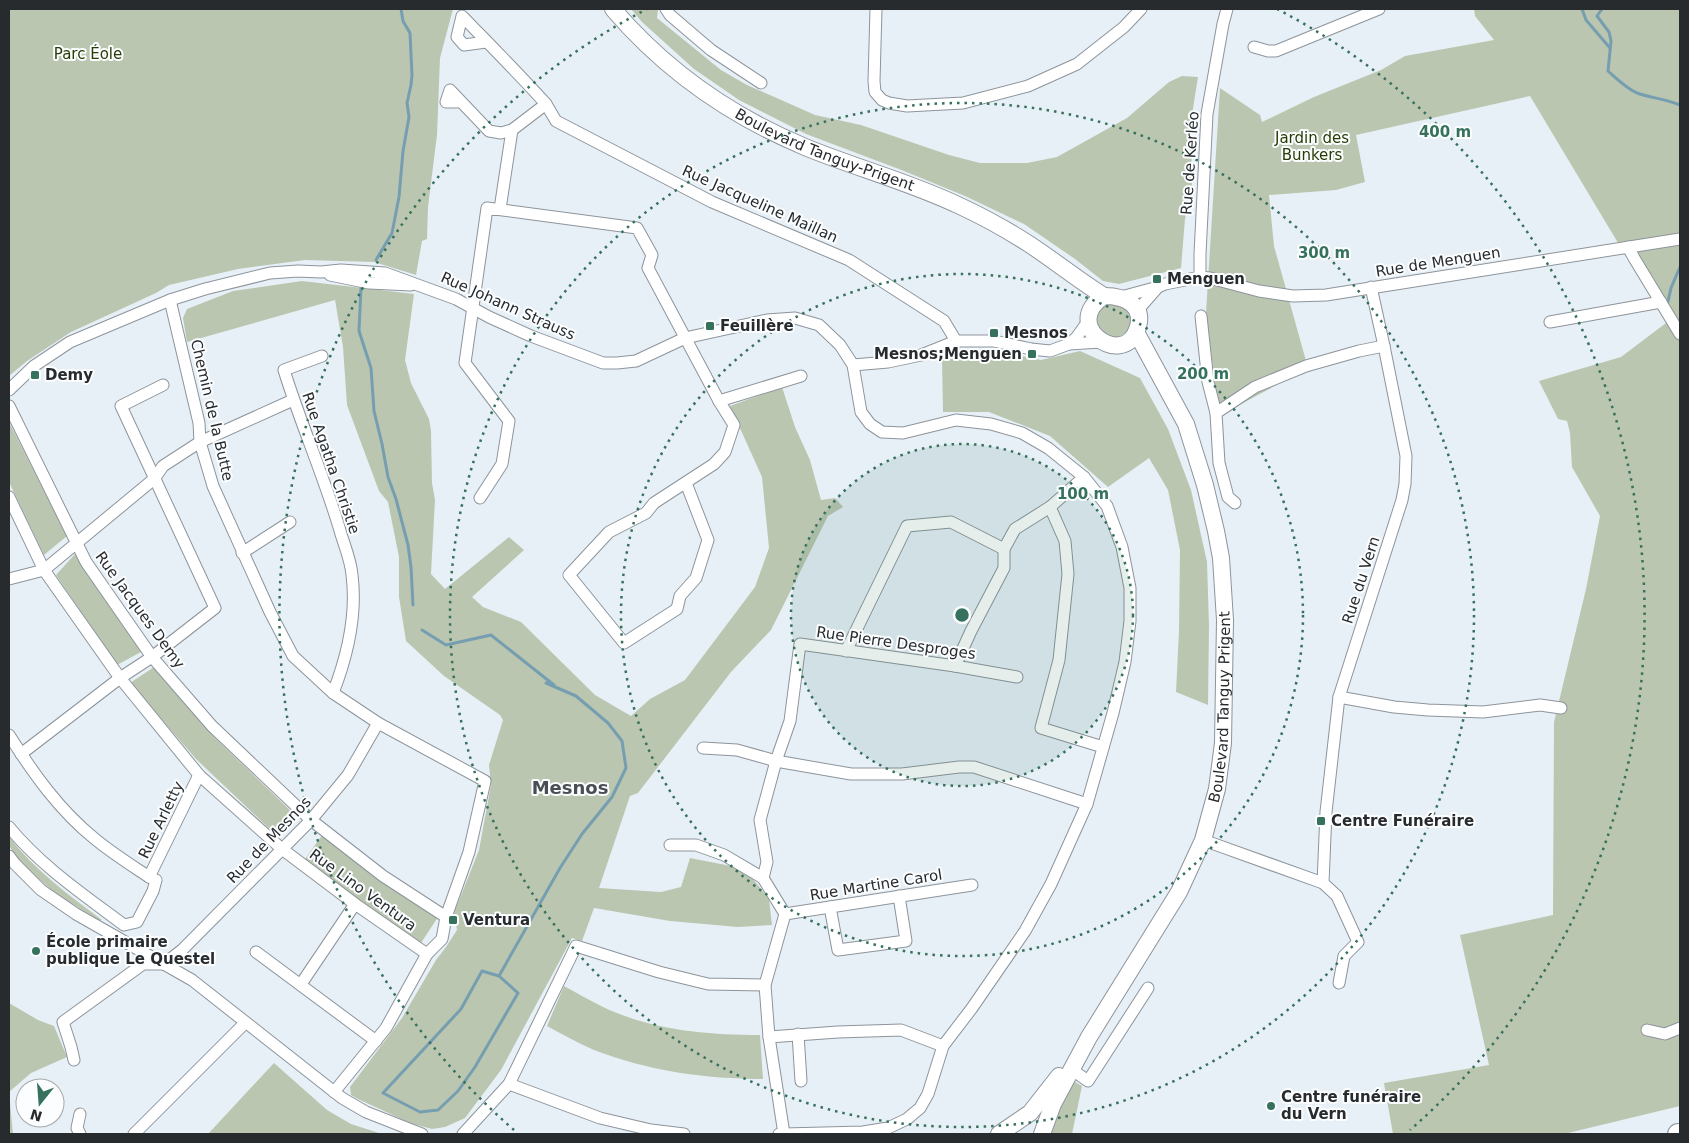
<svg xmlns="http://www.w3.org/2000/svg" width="1689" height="1143" viewBox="0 0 1689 1143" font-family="'DejaVu Sans',sans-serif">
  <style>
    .green { fill: #bbc6b0 }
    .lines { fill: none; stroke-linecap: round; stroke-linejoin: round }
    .stream { stroke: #769eb1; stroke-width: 3 }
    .street-casing { stroke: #8d949b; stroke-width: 13 }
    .secondary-casing { stroke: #8d949b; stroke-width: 18 }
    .highway-casing { stroke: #8d949b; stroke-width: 22 }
    .street { stroke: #fff; stroke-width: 11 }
    .secondary { stroke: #fff; stroke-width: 16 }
    .highway { stroke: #fff; stroke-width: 20 }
    .ring { fill: none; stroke: #35715c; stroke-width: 2.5; stroke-dasharray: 2.5 5 }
    .poi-dot { fill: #35715c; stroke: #fbfdfe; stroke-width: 2 }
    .labels { text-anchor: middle; stroke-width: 4; stroke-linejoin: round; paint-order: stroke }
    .park-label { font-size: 15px; fill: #273c04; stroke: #fbfdfe }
    .street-label { font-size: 15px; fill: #282b2e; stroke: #fbfdfe }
    .poi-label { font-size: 15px; font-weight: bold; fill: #282b2e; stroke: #fbfdfe; text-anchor: start }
    .quarter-label { font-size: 18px; font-weight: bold; fill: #484e54; stroke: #fbfdfe }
    .centre { fill: #35715c; stroke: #fbfdfe; stroke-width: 2.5 }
    .ring-label { font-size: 15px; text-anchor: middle; font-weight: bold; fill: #35715c; stroke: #fbfdfe; stroke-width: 4; stroke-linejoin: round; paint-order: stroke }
  </style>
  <rect width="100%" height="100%" fill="#e8f0f7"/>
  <g class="green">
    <polygon points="9,9 453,9 440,58 437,135 428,207 427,239 422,241 416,275 374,262 305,260 238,269 169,285 156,293 71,332 27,361 9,376"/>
    <polygon points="631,9 658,9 657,18 721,70 747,85 815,115 861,125 949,155 980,163 1027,163 1057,157 1127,118 1169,82 1182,76 1198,77 1191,121 1192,190 1185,219 1181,268 1119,284 1103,281 1075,259 1024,224 965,196 904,171 806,134 739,100 694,69 642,22"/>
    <polygon points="1474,9 1680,9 1680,1106 1568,1133 1553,1134 1393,1134 1384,1083 1489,1065 1460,935 1553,915 1554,722 1586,589 1600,516 1572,467 1570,433 1567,421 1558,419 1539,381 1621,357 1666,323 1530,96 1356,135 1365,182 1336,190 1269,195 1274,246 1308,368 1219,416 1206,313 1220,88 1260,115 1262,122 1314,97 1381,70 1405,56 1494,40 1475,16"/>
    <polygon points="302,281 414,294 405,360 411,383 429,419 431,431 432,483 435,500 431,574 445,589 509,537 524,550 472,597 483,607 521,622 595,695 631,716 650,699 685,680 755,587 769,548 762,477 730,406 782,387 795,427 810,460 821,500 835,498 843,507 828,516 771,630 731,672 638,793 630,796 599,888 661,892 681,887 690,858 731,866 753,879 769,899 772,925 738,927 670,921 594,908 582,941 572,938 501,1070 465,1118 445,1127 432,1129 410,1123 358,1099 351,1095 350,1087 402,1018 436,960 446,947 457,930 454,913 479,850 491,785 489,765 503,720 500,715 444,676 406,641 399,597 399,557 388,502 379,491 347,405 343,347 335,300 187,342 183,318 187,309 233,291"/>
    <circle cx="1114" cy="320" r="17"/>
    <polygon points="987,349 1041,360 1080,351 1140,378 1168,429 1191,490 1207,562 1209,626 1208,705 1176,692 1179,631 1180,550 1168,490 1149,458 1108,487 1050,436 989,412 943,412 942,359"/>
    <polygon points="9,424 10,424 67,536 44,555 9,482"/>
    <polygon points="75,554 141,652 117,665 56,575"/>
    <polygon points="154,667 215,738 295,815 274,833 196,759 130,683"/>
    <polygon points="323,834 438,917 421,943 365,905 305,859"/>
    <path d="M9,837C36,871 67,894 102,920H99L56,894L24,866L9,846Z"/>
    <path d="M564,986C577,993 589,1000 601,1006C650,1030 706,1035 760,1035L763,1079C705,1079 649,1071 594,1050C578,1043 562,1034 547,1026Z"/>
    <polygon points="9,1003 38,1020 54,1026 67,1057 31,1073 9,1092 13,1134 9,1134"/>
    <polygon points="274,1063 327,1110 351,1124 382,1134 208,1134"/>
    <polygon points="1070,1079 1082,1086 1072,1134 1048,1134"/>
  </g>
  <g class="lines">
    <g class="stream">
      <polyline points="1582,9 1586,20 1610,48"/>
      <path d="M1602,9L1597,16L1609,32L1611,41L1608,71C1617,79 1626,88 1637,93C1651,98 1666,99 1680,105"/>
      <polyline points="376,260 392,233 399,197 403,151 409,117 407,103 411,85 412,75 410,33 403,21 401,9"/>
      <polyline points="361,288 359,331 371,368 374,411 382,444 388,477 396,499 408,545 411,567 413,605"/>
      <polyline points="1667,306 1671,288 1680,267"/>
      <polyline points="422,630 446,645 491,635 554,685 546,683 576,696 608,723 622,741 626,768 612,797 582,834 560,868 499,976"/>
      <polygon points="482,971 499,976 518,993 475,1067 458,1091 438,1110 420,1112 383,1093 461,1009"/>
    </g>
    <g class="street-casing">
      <g id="street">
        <polyline points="666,9 670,15 711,50 761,83"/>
        <polyline points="876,9 874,81 875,92 882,100 889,103 907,106 963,103 1028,86 1077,64 1124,27 1141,9"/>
        <path d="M486,42L464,45L457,37L462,16C490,45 519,74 546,104"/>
        <polyline points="1254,47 1268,51 1276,51 1379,9"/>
        <polyline points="461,102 446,102 450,90 489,131 501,133 512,130"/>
        <polyline points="500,209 512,130 546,104 556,121 712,202 849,260 944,321 956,341"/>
        <polyline points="1628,247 1634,258 1680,334"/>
        <polyline points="330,275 369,283 411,285"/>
        <polyline points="1200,277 1200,254 1207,114 1223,24 1227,9"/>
        <polyline points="1121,297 1158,287 1165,284 1200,277 1210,278 1259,291 1293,296 1326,295 1680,239"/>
        <polyline points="170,300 199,423 200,442 213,486 270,612 293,656 333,693 378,723 485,781 469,852 446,917 442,939 427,954 386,1028 334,1092"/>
        <polyline points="1137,311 1158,287"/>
        <polyline points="1201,316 1208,382 1216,413"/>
        <polyline points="1550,322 1661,302"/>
        <polyline points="1069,344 1076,338 1089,320"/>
        <path d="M322,356L284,370C301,425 325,478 341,534C345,547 351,561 352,575C357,614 347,657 333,693"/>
        <polyline points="853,365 888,362 921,355 956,341 994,341 1031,349 1050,351 1069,344 1101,342"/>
        <polyline points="9,390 34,366 70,342 170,300 205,289 270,273 298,271 321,272 341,270 385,273 456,299 489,317 531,336 603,363 617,363 636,361 685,338 767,320 795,318 819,325 840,345 853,365 861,412 870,424 882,432 903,433 956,420 991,424 1022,433 1048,448 1084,477 1107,506 1122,547 1130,588 1130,621 1125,662 1113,713 1087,804 1051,884 1025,931 972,1008 943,1046 928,1094 920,1108 907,1119 888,1128 863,1132 784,1134"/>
        <polyline points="719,401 801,376"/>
        <polyline points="9,406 86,562 152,657 212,726 311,820 383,876 446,917"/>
        <polyline points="9,497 44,570 120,678 199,775 282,849 355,904 427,954"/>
        <polyline points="480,498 502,464 509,421 465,363 487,208 637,228 652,255 648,268 719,401 734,425 725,452 714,464 654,503 646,513 609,532 569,575 624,643 677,609 680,596 696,578 708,540 686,483"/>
        <polyline points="1235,503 1228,497 1219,463 1216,413 1255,387 1306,366 1359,351 1384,346"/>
        <polyline points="1050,507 1065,541 1068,574 1059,660 1041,728 1103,747"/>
        <polyline points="242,553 290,522"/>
        <polyline points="9,579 44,570 154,479 163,466 200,442 293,400"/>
        <polyline points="846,651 907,526 951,522 1004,549"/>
        <polyline points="955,666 971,631 1004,568 1004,549 1015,529 1050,507 1084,477"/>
        <polyline points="1339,697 1394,707 1428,710 1483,712 1540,705 1561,708"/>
        <path d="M9,735C33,773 59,810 95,839C112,853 131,865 149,877L156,880L153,891L137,922L124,925C84,895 41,866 9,827"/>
        <polyline points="703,748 737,750 776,761 851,774 902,774 959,767 974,767 1087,804"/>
        <polyline points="21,754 120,678 152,657 215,608 121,406 163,385"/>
        <polyline points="1203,840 1323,883 1337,896 1358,942 1344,956 1339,983"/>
        <polyline points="670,845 696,845 724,855 763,878"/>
        <polyline points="9,856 15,864 41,890 76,914 192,980 342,1098 366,1112 422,1134"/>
        <polyline points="149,877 199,775"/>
        <polyline points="1323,883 1326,812 1339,697 1402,500 1405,484 1406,456 1384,346 1371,287"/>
        <polyline points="830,907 838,950 906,941 899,896"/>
        <polyline points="785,914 972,885"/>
        <polyline points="256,952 376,1041"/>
        <polyline points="164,964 182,950 311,820 348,775 378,723"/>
        <polyline points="301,984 355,904"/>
        <polyline points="1647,1030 1665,1034 1680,1028"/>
        <polyline points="798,1034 801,1081"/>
        <polyline points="769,1037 838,1032 901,1030 943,1046"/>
        <polyline points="74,1060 71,1047 63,1022 143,964 163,964"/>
        <polyline points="1071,1069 1088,1081 1148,988"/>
        <polyline points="509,1084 600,1118 651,1130 684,1134"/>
        <polyline points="80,1114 77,1128 80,1134"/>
        <polyline points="134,1134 245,1023"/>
        <polyline points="463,1134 509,1084 576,946 659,972 708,984 765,985"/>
        <polyline points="779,1134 784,1134 769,1037 765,985 785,914 763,878 767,862 760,820 776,761 790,721 800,644 955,666 1017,677"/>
      </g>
    </g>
    <g class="secondary-casing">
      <g id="secondary">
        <path id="s1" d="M613,9C665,70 731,116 805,147C856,168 910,182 960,206C984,217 1007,230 1029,244C1055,261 1078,280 1104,296"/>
        <path d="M1104,296C1125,296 1146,305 1137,330C1122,369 1060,325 1104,296Z"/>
        <polyline points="999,1134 1030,1113 1059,1076"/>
        <path id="s2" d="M1042,1134L1053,1104L1089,1037L1179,892L1203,840L1217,789L1223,743L1225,620L1221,558L1216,531L1205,485L1186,424L1136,332"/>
      </g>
    </g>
    <g class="highway-casing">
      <polyline id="highway" points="1678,1134 1680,1134"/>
    </g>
    <use href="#street" class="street"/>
    <use href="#secondary" class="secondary"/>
    <use href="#highway" class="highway"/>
  </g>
  <circle cx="962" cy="615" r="171" fill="#35715c" fill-opacity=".12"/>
  <g class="ring">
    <circle cx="962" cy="615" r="171"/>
    <circle cx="962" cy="615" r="341"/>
    <circle cx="962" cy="615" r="512"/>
    <path d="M514 1130A683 683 0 0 1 647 9M1277 9A683 683 0 0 1 1410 1130"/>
  </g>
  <g class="poi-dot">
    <rect x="1152" y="274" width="10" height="10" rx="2.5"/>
    <rect x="705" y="321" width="10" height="10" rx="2.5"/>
    <rect x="989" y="328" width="10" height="10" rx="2.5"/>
    <rect x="1027" y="349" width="10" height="10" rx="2.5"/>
    <rect x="30" y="370" width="10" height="10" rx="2.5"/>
    <rect x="1316" y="816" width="10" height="10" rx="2.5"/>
    <rect x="448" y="915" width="10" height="10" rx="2.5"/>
    <circle cx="36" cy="951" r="5"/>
    <circle cx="1271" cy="1106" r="5"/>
  </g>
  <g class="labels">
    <g class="park-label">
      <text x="88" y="59">Parc Éole</text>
      <text x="1312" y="143">Jardin des<tspan x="1312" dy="17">Bunkers</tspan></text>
    </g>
    <g class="street-label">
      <text dy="5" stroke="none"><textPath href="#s1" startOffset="258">Boulevard Tanguy-Prigent</textPath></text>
      <text transform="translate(1190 163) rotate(-86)" y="5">Rue de Kerléo</text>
      <text transform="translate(760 204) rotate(24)" y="5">Rue Jacqueline Maillan</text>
      <text transform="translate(1438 262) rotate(-9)" y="5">Rue de Menguen</text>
      <text transform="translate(508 306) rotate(24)" y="5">Rue Johann Strauss</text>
      <text transform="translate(212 410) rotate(77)" y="5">Chemin de la Butte</text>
      <text transform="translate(331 463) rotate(71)" y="5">Rue Agatha Christie</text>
      <text transform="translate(1361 580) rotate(-72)" y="5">Rue du Vern</text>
      <text transform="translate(140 610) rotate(54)" y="5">Rue Jacques Demy</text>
      <text transform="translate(896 643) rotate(8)" y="5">Rue Pierre Desproges</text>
      <text dy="5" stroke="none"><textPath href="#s2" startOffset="471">Boulevard Tanguy Prigent</textPath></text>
      <text transform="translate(161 820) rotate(-64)" y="5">Rue Arletty</text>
      <text transform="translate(269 840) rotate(-46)" y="5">Rue de Mesnos</text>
      <text transform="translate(876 885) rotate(-9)" y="5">Rue Martine Carol</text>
      <text transform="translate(363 890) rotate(36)" y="5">Rue Lino Ventura</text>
    </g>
    <g class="poi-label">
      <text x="1167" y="284">Menguen</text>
      <text x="720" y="331">Feuillère</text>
      <text x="1004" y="338">Mesnos</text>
      <text x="1022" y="359" text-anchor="end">Mesnos;Menguen</text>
      <text x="45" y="380">Demy</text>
      <text x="1331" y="826">Centre Funéraire</text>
      <text x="463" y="925">Ventura</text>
      <text x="46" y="947">École primaire<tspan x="46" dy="17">publique Le Questel</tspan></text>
      <text x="1281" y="1102">Centre funéraire<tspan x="1281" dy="17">du Vern</tspan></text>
    </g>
    <g class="quarter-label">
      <text x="570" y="794">Mesnos</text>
    </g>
  </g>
  <circle cx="962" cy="615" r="8" class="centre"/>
  <g class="ring-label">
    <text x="1445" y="137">400 m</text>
    <text x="1324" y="258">300 m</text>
    <text x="1203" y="379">200 m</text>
    <text x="1083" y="499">100 m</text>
  </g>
  <rect width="1689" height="1143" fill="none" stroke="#282b2e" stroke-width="20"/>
  <g transform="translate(40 1103) rotate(197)"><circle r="24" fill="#fbfdfe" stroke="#a7a9ab"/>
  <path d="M0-4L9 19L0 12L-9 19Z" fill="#35715c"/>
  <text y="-8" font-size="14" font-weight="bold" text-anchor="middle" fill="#282b2e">N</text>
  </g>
</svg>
